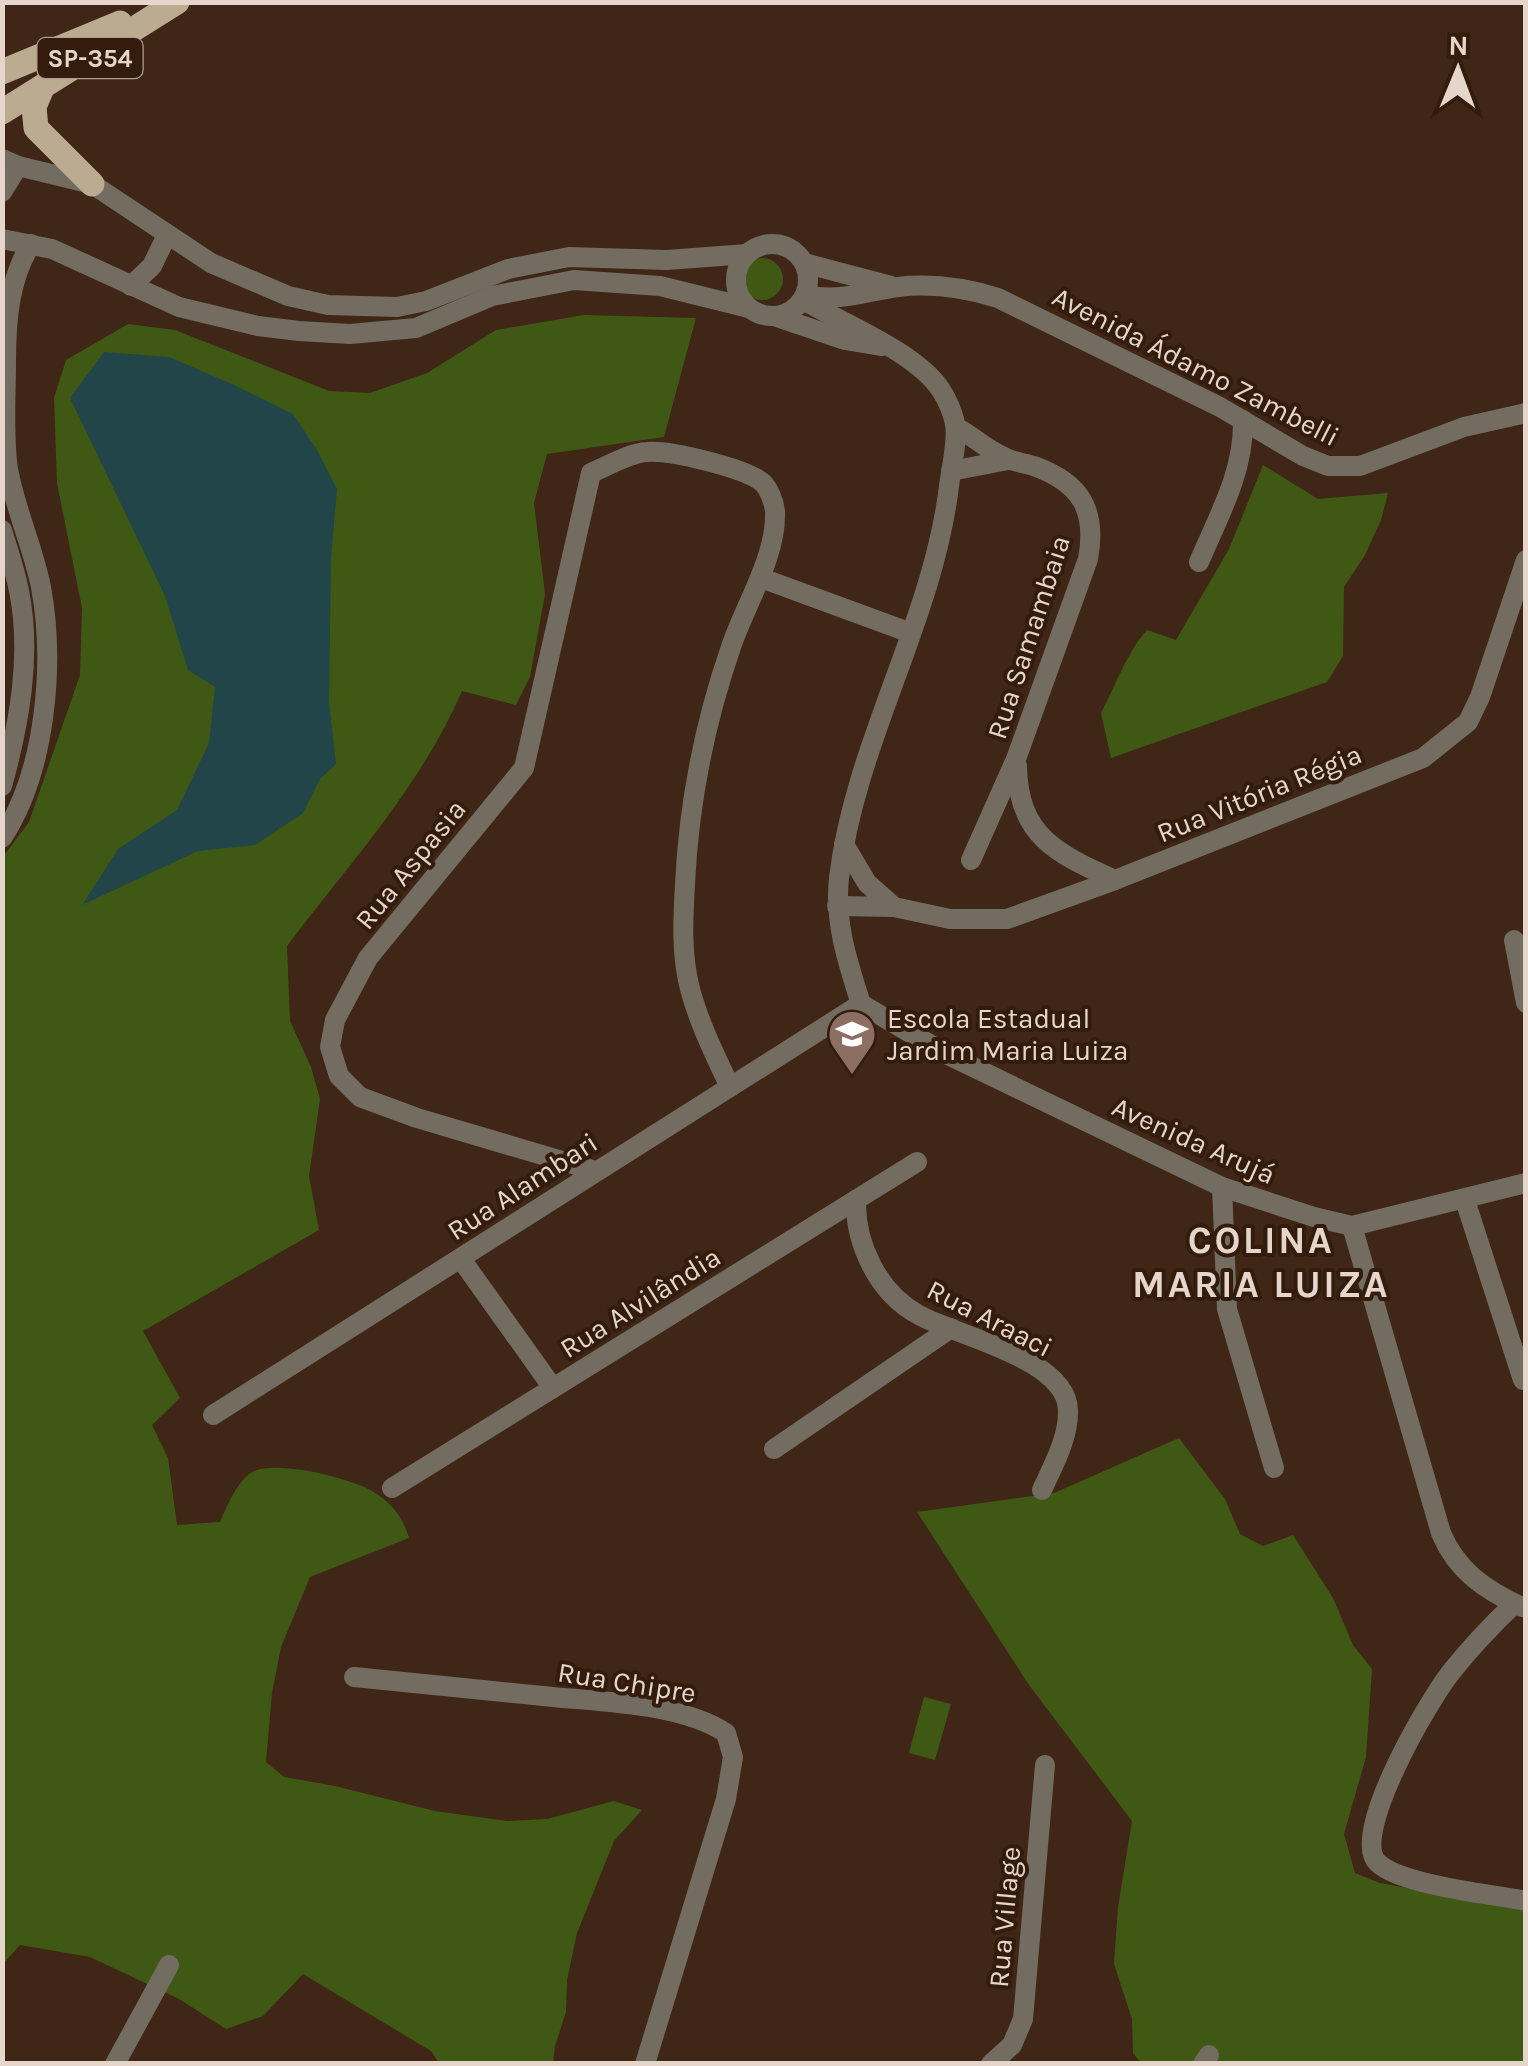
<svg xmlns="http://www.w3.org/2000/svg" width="1528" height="2066" viewBox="0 0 1528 2066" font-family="Karla,sans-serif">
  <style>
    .green { fill: #3f5915 }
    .water { fill: #214549 }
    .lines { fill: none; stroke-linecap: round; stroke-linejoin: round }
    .minor { stroke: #736c60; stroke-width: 20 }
    .tertiary { stroke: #736c60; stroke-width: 20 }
    .primary { stroke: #baab91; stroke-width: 25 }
    .labels { text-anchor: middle; stroke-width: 8; stroke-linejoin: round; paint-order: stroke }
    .shield { fill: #341c0c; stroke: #b19e92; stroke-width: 2.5 }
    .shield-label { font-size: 25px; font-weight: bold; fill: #e6d5cb }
    .street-label { font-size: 28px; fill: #e6d5cb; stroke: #341c0c }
    .poi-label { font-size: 28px; fill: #e6d5cb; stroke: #341c0c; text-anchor: start }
    .district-label { font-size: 38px; font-weight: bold; letter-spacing: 2.5px; fill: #e6d5cb; stroke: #341c0c }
  </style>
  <rect width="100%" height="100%" fill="#3f2616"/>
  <g class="green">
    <circle cx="762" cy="279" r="21"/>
    <path d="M584,315L696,318L664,437L547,454L534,503L545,594L530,677L516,705L462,691C421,786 349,864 287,946L290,1021L311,1067L320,1099L309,1176L319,1230L143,1331L180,1398L152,1425L168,1458L177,1525L220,1522C227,1506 235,1486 249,1474C270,1457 356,1479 377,1494C394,1506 403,1518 409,1538L310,1577L281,1647L272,1693L266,1762L284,1777L335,1786L435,1811L507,1821L547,1819L614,1801L642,1810L614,1841L577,1933L567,1980L566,2012L555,2046L553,2063H439L431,2051L303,1974L263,2016L226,2029L179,1999L90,1957L20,1945L3,1964L2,858L29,822L80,675L82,608L57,483L54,398L66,360L128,324L175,330L329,391L370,393L427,373L496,330Z"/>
    <path d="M1263,465L1318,499L1388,493L1381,520L1365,555L1344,587L1343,656L1327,682L1111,758L1101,713C1115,687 1128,650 1147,630L1176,640L1229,549Z"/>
    <polygon points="1179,1438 1225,1499 1240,1534 1263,1546 1293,1535 1333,1598 1353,1645 1372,1669 1366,1757 1344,1834 1355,1873 1380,1883 1525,1909 1525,2063 1141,2063 1133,2053 1132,2019 1114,1964 1118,1907 1132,1821 1029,1685 917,1512 1054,1493"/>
    <polygon points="924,1697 951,1704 935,1760 909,1753"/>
  </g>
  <polygon class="water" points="104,352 169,357 232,384 293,414 317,450 337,489 331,558 329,702 336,764 320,779 303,813 255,845 198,851 82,905 118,849 177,810 209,743 215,687 188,670 165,596 70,398"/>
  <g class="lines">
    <g class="minor">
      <path d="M803,300C842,323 916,352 941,390C947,399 954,415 955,425C958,440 951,470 949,486C933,621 855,742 839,878C834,922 848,963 861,1004L948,1055L1222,1187L1314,1217L1352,1226L1526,1183"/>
      <polyline points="774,316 845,340 881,346"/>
      <path d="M956,427C973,436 986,449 1004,457C1013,462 1024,463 1034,466C1081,483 1097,510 1088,559L1016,759L971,860"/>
      <polyline points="951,471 1008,460"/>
      <path d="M1199,562C1219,515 1244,472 1243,420"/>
      <polyline points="761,578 911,633"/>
      <path d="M1017,766C1018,837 1058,854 1115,880"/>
      <polyline points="844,844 867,883 894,907 950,919 1007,919 1115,880 1423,758 1468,722 1480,697 1526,560"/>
      <polyline points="837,906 894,907"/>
      <polyline points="1514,940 1526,1003"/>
      <path d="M596,1171L417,1118L360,1097L339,1076L330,1047L335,1020L368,958L524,768L591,473C608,466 629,453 647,452C670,450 746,468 763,483C769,489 774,502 775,511C777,556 745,605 731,647C704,725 689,801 685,884C683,919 681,954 690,989C699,1023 715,1055 730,1087"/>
      <polyline points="1222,1187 1227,1309 1274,1468"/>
      <path d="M856,1200C855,1244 878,1293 919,1315C954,1335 1067,1358 1068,1410C1069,1437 1053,1466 1042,1490"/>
      <polyline points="1465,1200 1523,1380"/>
      <path d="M1352,1226L1441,1533C1457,1571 1485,1590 1522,1607"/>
      <polyline points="461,1259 553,1388"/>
      <polyline points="213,1415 861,1004"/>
      <polyline points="774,1449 951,1328"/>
      <polyline points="392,1488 917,1162"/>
      <path d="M1514,1604C1492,1625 1471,1647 1452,1671C1430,1698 1348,1837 1378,1863C1401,1885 1491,1894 1526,1901"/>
      <path d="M354,1677C420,1684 487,1690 553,1697C605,1702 682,1704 726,1733L733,1757L726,1799L645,2064"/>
      <polyline points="115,2064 169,1965"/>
      <polyline points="991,2064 1012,2045 1023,2019 1045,1765"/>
      <polyline points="1203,2064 1209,2055"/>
    </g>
    <g class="tertiary">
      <polyline points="2,159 18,166 92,184 211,263 288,296 328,305 397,307 426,301 508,269 569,257 667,260 747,254"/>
      <polyline points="2,192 18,166"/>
      <polyline points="2,239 52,249 179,307 258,326 299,331 350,334 416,328 492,296 574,280 660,286 749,308"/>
      <circle cx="772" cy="280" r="36"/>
      <polyline points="804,263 891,286"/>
      <polyline points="131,286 152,266 166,237"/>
      <path d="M805,295C843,302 862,292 898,287C932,283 966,288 998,298L1220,407L1303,456L1328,466H1360L1464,427L1526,413"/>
      <path d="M2,530C8,550 15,570 19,591C32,655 19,725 2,786"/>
      <path d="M2,838C46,771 55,664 41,587C33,547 15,509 8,469C3,434 6,397 6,362C6,321 9,279 31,244"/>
    </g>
    <g class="primary">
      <polyline points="2,72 120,23"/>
      <polyline points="42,88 34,107 36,128 92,184"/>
      <polyline points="2,112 177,2"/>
    </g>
  </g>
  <defs>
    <g id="school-pin" transform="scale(2.5)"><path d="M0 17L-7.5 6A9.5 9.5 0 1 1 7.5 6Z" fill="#8d6e63" stroke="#341c0c"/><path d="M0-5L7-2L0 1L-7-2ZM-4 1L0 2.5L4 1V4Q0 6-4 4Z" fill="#fff"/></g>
  </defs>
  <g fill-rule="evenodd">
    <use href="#school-pin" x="852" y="1034"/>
  </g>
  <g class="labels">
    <rect class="shield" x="37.5" y="38" width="105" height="40" rx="8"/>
    <g class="shield-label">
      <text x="90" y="67">SP-354</text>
    </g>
    <g class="street-label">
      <text transform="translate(1196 366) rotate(27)" y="10">Avenida Ádamo Zambelli</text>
      <text transform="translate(1028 637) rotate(-72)" y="10">Rua Samambaia</text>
      <text transform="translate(1259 793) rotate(-22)" y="10">Rua Vitória Régia</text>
      <text transform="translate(410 864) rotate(-51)" y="10">Rua Aspasia</text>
      <text transform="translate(1194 1140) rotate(24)" y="10">Avenida Arujá</text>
      <text transform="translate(522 1186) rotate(-33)" y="10">Rua Alambari</text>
      <text transform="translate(640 1302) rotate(-32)" y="10">Rua Alvilândia</text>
      <text transform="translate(990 1318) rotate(27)" y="10">Rua Araaci</text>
      <text transform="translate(627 1682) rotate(9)" y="10">Rua Chipre</text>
      <text transform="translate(1004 1917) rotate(-85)" y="10">Rua Village</text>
    </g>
    <g class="poi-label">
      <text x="887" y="1028">Escola Estadual<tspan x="887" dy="32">Jardim Maria Luiza</tspan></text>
    </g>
    <g class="district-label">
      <text x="1261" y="1253">COLINA<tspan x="1261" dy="44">MARIA LUIZA</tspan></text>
    </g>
  </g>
  <rect width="1528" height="2066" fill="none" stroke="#e6d5cb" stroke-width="10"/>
  <g transform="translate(1458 70) rotate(1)" stroke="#341c0c" stroke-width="8" paint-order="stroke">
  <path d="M0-8L18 38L0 25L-18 38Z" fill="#e6d5cb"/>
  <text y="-15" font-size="28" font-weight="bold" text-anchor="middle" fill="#e6d5cb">N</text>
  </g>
</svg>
